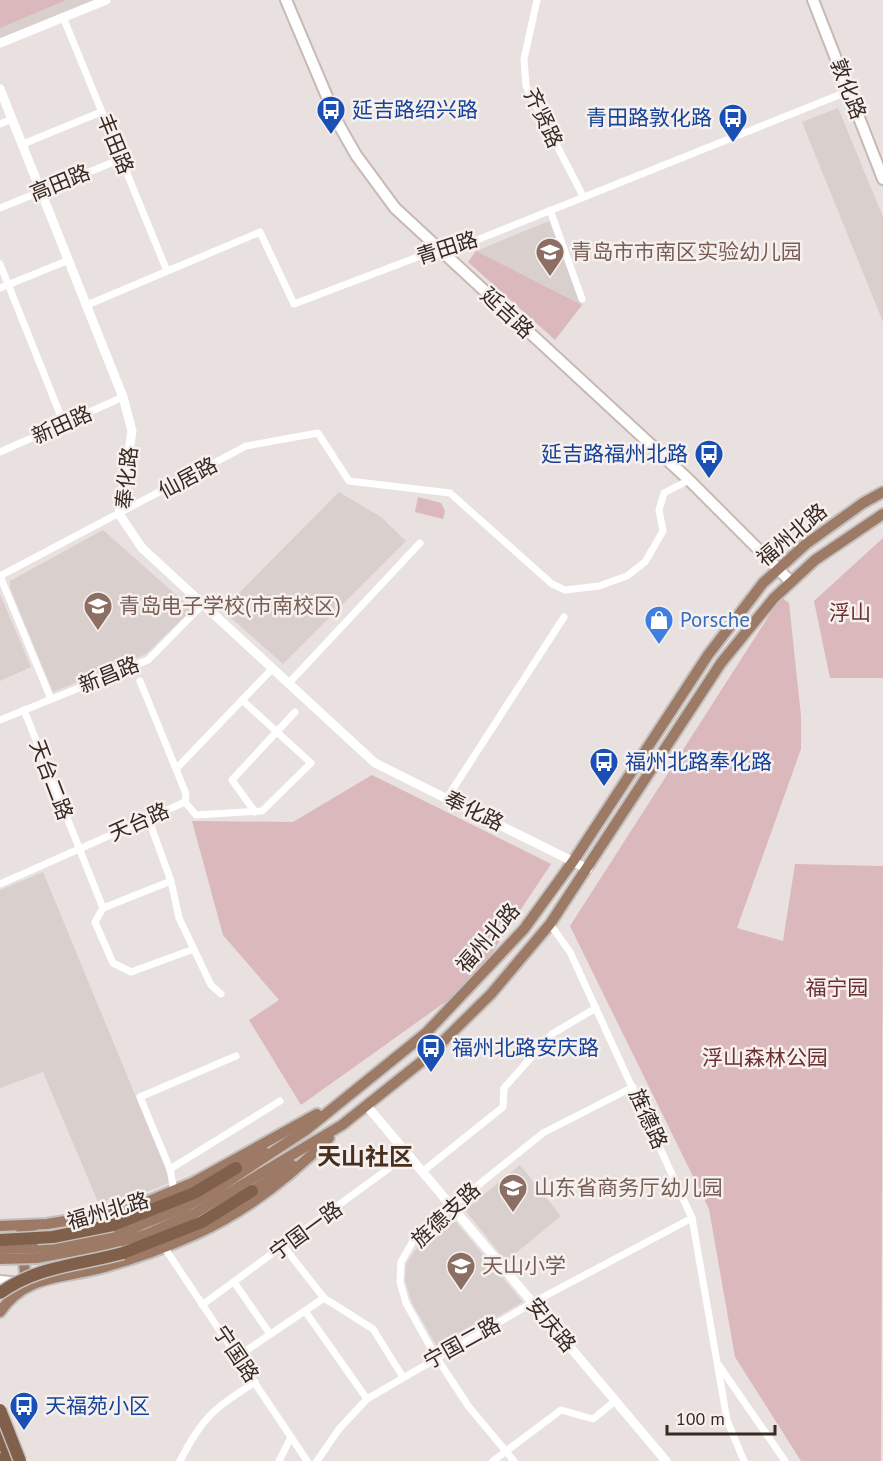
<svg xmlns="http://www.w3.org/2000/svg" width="883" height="1461" viewBox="0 0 883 1461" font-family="'PT Sans','Noto Sans SC',sans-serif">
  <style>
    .built { fill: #d9cfcd }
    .green { fill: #dab8bc }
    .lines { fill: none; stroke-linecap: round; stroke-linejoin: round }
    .secondary-casing { stroke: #c8b9b3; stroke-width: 14 }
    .primary-casing { stroke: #c3bfbc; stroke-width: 14 }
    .trunk-casing { stroke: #c3bfbc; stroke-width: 15 }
    .minor { stroke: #fff; stroke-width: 7 }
    .tertiary { stroke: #fff; stroke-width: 9 }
    .secondary { stroke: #fff; stroke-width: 10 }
    .primary { stroke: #9d7a66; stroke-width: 10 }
    .trunk { stroke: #80604a; stroke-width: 12 }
    .primary-bridge-casing { stroke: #c3bfbc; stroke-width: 14; stroke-linecap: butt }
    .trunk-bridge-casing { stroke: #c3bfbc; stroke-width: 15; stroke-linecap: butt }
    .primary-bridge { stroke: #9d7a66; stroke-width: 10 }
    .trunk-bridge { stroke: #80604a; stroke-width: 12 }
    .labels { text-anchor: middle; stroke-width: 5; stroke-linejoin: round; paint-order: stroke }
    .street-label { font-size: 21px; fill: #382921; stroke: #f6f0ef }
    .transit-label { font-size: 21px; fill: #164399; stroke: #f6f0ef; text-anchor: start }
    .education-label { font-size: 21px; fill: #785e54; stroke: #f6f0ef; text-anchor: start }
    .park-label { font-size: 21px; fill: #6d2f2e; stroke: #f6f0ef }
    .shop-label { font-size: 21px; fill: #366cbe; stroke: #f6f0ef; text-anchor: start }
    .quarter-label { font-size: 24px; font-weight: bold; fill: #492f1e; stroke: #f6f0ef }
  </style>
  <rect width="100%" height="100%" fill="#e9e1df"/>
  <g class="built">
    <polygon points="0,0 106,0 0,42"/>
    <polygon points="838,108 883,217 883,322 802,122"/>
    <polygon points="549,221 582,305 476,251"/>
    <polygon points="339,492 381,517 406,541 283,664 222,610"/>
    <polygon points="103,530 192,609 146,654 53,692 10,588 10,581"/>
    <polygon points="0,594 31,667 0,681"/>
    <polygon points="43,872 171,1182 140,1195 98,1202 43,1072 0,1088 0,890"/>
    <polygon points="520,1165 561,1216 506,1261 465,1210"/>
    <polygon points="451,1216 523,1302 439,1350 412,1303 405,1281 406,1264 418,1246"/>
  </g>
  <g class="green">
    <polygon points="0,0 66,0 0,28"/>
    <polygon points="476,251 582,305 555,340 468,262"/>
    <polygon points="418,497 441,503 445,511 443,519 415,512"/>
    <polygon points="883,538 883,678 830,678 814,601"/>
    <polygon points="781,597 789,603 801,716 801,749 737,928 783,941 795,864 883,866 881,1461 801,1461 735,1357 709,1209 570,926"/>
    <polygon points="372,775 551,864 486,962 451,998 301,1105 249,1020 279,1000 223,935 192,821 293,822"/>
  </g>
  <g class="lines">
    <g class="secondary-casing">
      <g id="secondary">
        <polyline points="286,0 339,125 356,155 395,208 689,480 790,581"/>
        <polyline points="813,0 883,179"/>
        <polyline points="0,1281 21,1283"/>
      </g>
    </g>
    <g class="primary-casing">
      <g id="primary">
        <polyline points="236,1168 263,1150"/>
        <polyline points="252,1191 292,1165"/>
        <polyline points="0,1226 47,1224 125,1211 194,1182 317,1114"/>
        <polyline points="34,1248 89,1240 125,1231 185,1207 212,1192 306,1130 426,1033 524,929 574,860 708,655 763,583 806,544 863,503 883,492"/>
        <polyline points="36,1258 108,1245 147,1234 195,1213 342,1125 426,1058 491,994 550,924 721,663 774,598 815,560 883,514"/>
        <polyline points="30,1284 25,1273 21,1233 27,1227 34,1226"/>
        <path d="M0,1312C26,1274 61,1279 101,1268C134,1259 165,1248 196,1234C247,1211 290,1177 329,1138"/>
      </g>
    </g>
    <g class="trunk-casing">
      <g id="trunk">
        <polyline points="113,1225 194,1193 236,1168"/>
        <polyline points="123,1253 202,1222 252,1191"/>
        <polyline points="0,1435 11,1461"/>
        <polyline points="0,1459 1,1461"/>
      </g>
    </g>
    <g class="minor">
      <polyline points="537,0 524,59 526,86 583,196"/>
      <polyline points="63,17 167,271"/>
      <polyline points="0,124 12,119"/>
      <polyline points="23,144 101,112"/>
      <polyline points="0,208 121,159"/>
      <polyline points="550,210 582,299"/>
      <polyline points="0,264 64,424"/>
      <polyline points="0,288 69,260"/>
      <polyline points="87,305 260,232 294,304 423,255 442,254 849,91"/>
      <polyline points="0,452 123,397"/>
      <polyline points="0,576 246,446 318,433 349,481 450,493 552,584 565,590 599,586 627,576 645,562 663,531 659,510 664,493 689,480"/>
      <polyline points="0,576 51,699"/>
      <polyline points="140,681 176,769"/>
      <polyline points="288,684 420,543"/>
      <polyline points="24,710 103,908"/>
      <polyline points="0,720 148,660 202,605"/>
      <polyline points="447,798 564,617"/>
      <polyline points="185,802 196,815 262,811 311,763 242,700"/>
      <polyline points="255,812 232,780 295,712"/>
      <polyline points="148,818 171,881 179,918 211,985 221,994"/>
      <polyline points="171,881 103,908 95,922 113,963 131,972 194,949"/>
      <polyline points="0,884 185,802 186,794 176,769 272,669"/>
      <polyline points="550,924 570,952 692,1218 727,1420 744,1461"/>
      <polyline points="170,1169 280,1101"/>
      <polyline points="422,1172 503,1107 504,1088 552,1034 596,1008"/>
      <polyline points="174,1191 170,1169 140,1097 236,1056"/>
      <polyline points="164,1247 307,1461"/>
      <polyline points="284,1247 324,1298 373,1329 403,1377"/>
      <polyline points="234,1282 270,1334"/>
      <polyline points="202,1305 407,1155"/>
      <polyline points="305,1311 367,1399"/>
      <polyline points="238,1356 324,1298"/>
      <polyline points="718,1364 785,1461"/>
      <path d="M180,1461C203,1416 214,1409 255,1382"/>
      <polyline points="279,1461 291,1437"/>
      <polyline points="317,1461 339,1429 367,1399 532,1303 692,1218"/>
      <polyline points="493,1461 561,1410 593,1419 615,1401"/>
      <polyline points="514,1461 469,1407 436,1357 406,1303 400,1282 401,1262 413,1241 451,1207 543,1133 633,1087"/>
    </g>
    <g class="tertiary">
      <polyline points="0,43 106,0"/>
      <polyline points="0,89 123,397 132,431 119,514 142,548 375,763 588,869"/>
      <polyline points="367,1106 666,1461"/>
    </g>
    <use href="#secondary" class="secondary"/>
    <use href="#primary" class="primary"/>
    <use href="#trunk" class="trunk"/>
    <g class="primary-bridge-casing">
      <g id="primary-bridge">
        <polyline points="0,1249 34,1248"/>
        <polyline points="0,1259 36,1258"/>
      </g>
    </g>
    <g class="trunk-bridge-casing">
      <g id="trunk-bridge">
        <polyline points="0,1240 53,1237 113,1225"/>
        <path d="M0,1293C37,1266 79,1265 123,1253"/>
        <polyline points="0,1410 20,1461"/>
      </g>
    </g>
    <use href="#primary-bridge" class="primary-bridge"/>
    <use href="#trunk-bridge" class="trunk-bridge"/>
  </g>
  <defs>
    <g id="bus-pin" transform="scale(1.5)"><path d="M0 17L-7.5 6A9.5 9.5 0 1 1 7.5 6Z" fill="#1a4fb4" stroke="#f6f0ef"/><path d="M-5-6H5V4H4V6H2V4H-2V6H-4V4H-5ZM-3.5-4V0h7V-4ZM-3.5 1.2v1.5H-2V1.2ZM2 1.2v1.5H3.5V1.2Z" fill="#fff"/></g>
    <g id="school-pin" transform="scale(1.5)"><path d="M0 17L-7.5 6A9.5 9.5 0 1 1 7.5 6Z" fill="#8d6e63" stroke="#f6f0ef"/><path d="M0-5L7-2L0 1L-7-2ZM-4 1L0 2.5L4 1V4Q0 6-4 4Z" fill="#fff"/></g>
    <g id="shop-pin" transform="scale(1.5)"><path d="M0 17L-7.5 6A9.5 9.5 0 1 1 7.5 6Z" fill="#3f7fe0" stroke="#f6f0ef"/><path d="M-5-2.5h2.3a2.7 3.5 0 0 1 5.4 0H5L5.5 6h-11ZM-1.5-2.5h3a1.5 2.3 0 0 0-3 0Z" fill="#fff"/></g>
  </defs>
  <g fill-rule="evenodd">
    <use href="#bus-pin" x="331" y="110"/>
    <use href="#bus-pin" x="733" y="118"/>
    <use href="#school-pin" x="550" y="252"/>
    <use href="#bus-pin" x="709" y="454"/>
    <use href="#school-pin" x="98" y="606"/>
    <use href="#shop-pin" x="659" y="620"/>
    <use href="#bus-pin" x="604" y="762"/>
    <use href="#bus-pin" x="431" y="1048"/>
    <use href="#school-pin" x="513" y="1188"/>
    <use href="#school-pin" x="461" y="1266"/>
    <use href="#bus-pin" x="24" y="1406"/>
  </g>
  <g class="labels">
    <g class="street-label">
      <text transform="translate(848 89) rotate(69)" y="7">敦化路</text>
      <text transform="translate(543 118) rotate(65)" y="7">齐贤路</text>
      <text transform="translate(115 144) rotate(68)" y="7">丰田路</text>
      <text transform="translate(60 183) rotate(-22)" y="7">高田路</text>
      <text transform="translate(447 248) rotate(-18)" y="7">青田路</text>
      <text transform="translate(507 313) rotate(43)" y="7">延吉路</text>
      <text transform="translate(62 425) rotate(-24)" y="7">新田路</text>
      <text transform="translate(127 478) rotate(-84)" y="7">奉化路</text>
      <text transform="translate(188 478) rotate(-28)" y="7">仙居路</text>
      <text transform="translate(792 535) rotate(-40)" y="7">福州北路</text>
      <text transform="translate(109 675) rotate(-22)" y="7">新昌路</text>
      <text transform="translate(51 780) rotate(69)" y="7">天台二路</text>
      <text transform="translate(474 811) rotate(26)" y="7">奉化路</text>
      <text transform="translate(139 822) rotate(-24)" y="7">天台路</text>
      <text transform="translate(488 938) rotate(-49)" y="7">福州北路</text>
      <text transform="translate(648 1119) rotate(66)" y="7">旌德路</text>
      <text transform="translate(108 1211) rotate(-16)" y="7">福州北路</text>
      <text transform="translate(446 1215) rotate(-43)" y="7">旌德支路</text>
      <text transform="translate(306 1231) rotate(-36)" y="7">宁国一路</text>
      <text transform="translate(551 1325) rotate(50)" y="7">安庆路</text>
      <text transform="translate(462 1343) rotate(-29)" y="7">宁国二路</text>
      <text transform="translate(236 1354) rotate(56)" y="7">宁国路</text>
    </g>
    <g class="transit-label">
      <text x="352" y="117">延吉路绍兴路</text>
      <text x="712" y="125" text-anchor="end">青田路敦化路</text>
      <text x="688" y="461" text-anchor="end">延吉路福州北路</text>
      <text x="625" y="769">福州北路奉化路</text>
      <text x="452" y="1055">福州北路安庆路</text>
      <text x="45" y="1413">天福苑小区</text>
    </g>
    <g class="education-label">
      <text x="571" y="259">青岛市市南区实验幼儿园</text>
      <text x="119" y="613">青岛电子学校(市南校区)</text>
      <text x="534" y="1195">山东省商务厅幼儿园</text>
      <text x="482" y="1273">天山小学</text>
    </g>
    <g class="park-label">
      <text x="850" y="620">浮山</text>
      <text x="837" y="995">福宁园</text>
      <text x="765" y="1065">浮山森林公园</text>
    </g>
    <g class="shop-label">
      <text x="680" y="627">Porsche</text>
    </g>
    <g class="quarter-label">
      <text x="365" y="1165">天山社区</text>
    </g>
  </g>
  <path d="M667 1425v9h108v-9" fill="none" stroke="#382921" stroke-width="3"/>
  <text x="676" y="1425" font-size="18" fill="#382921" stroke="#f6f0ef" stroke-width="4.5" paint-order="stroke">100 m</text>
</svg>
